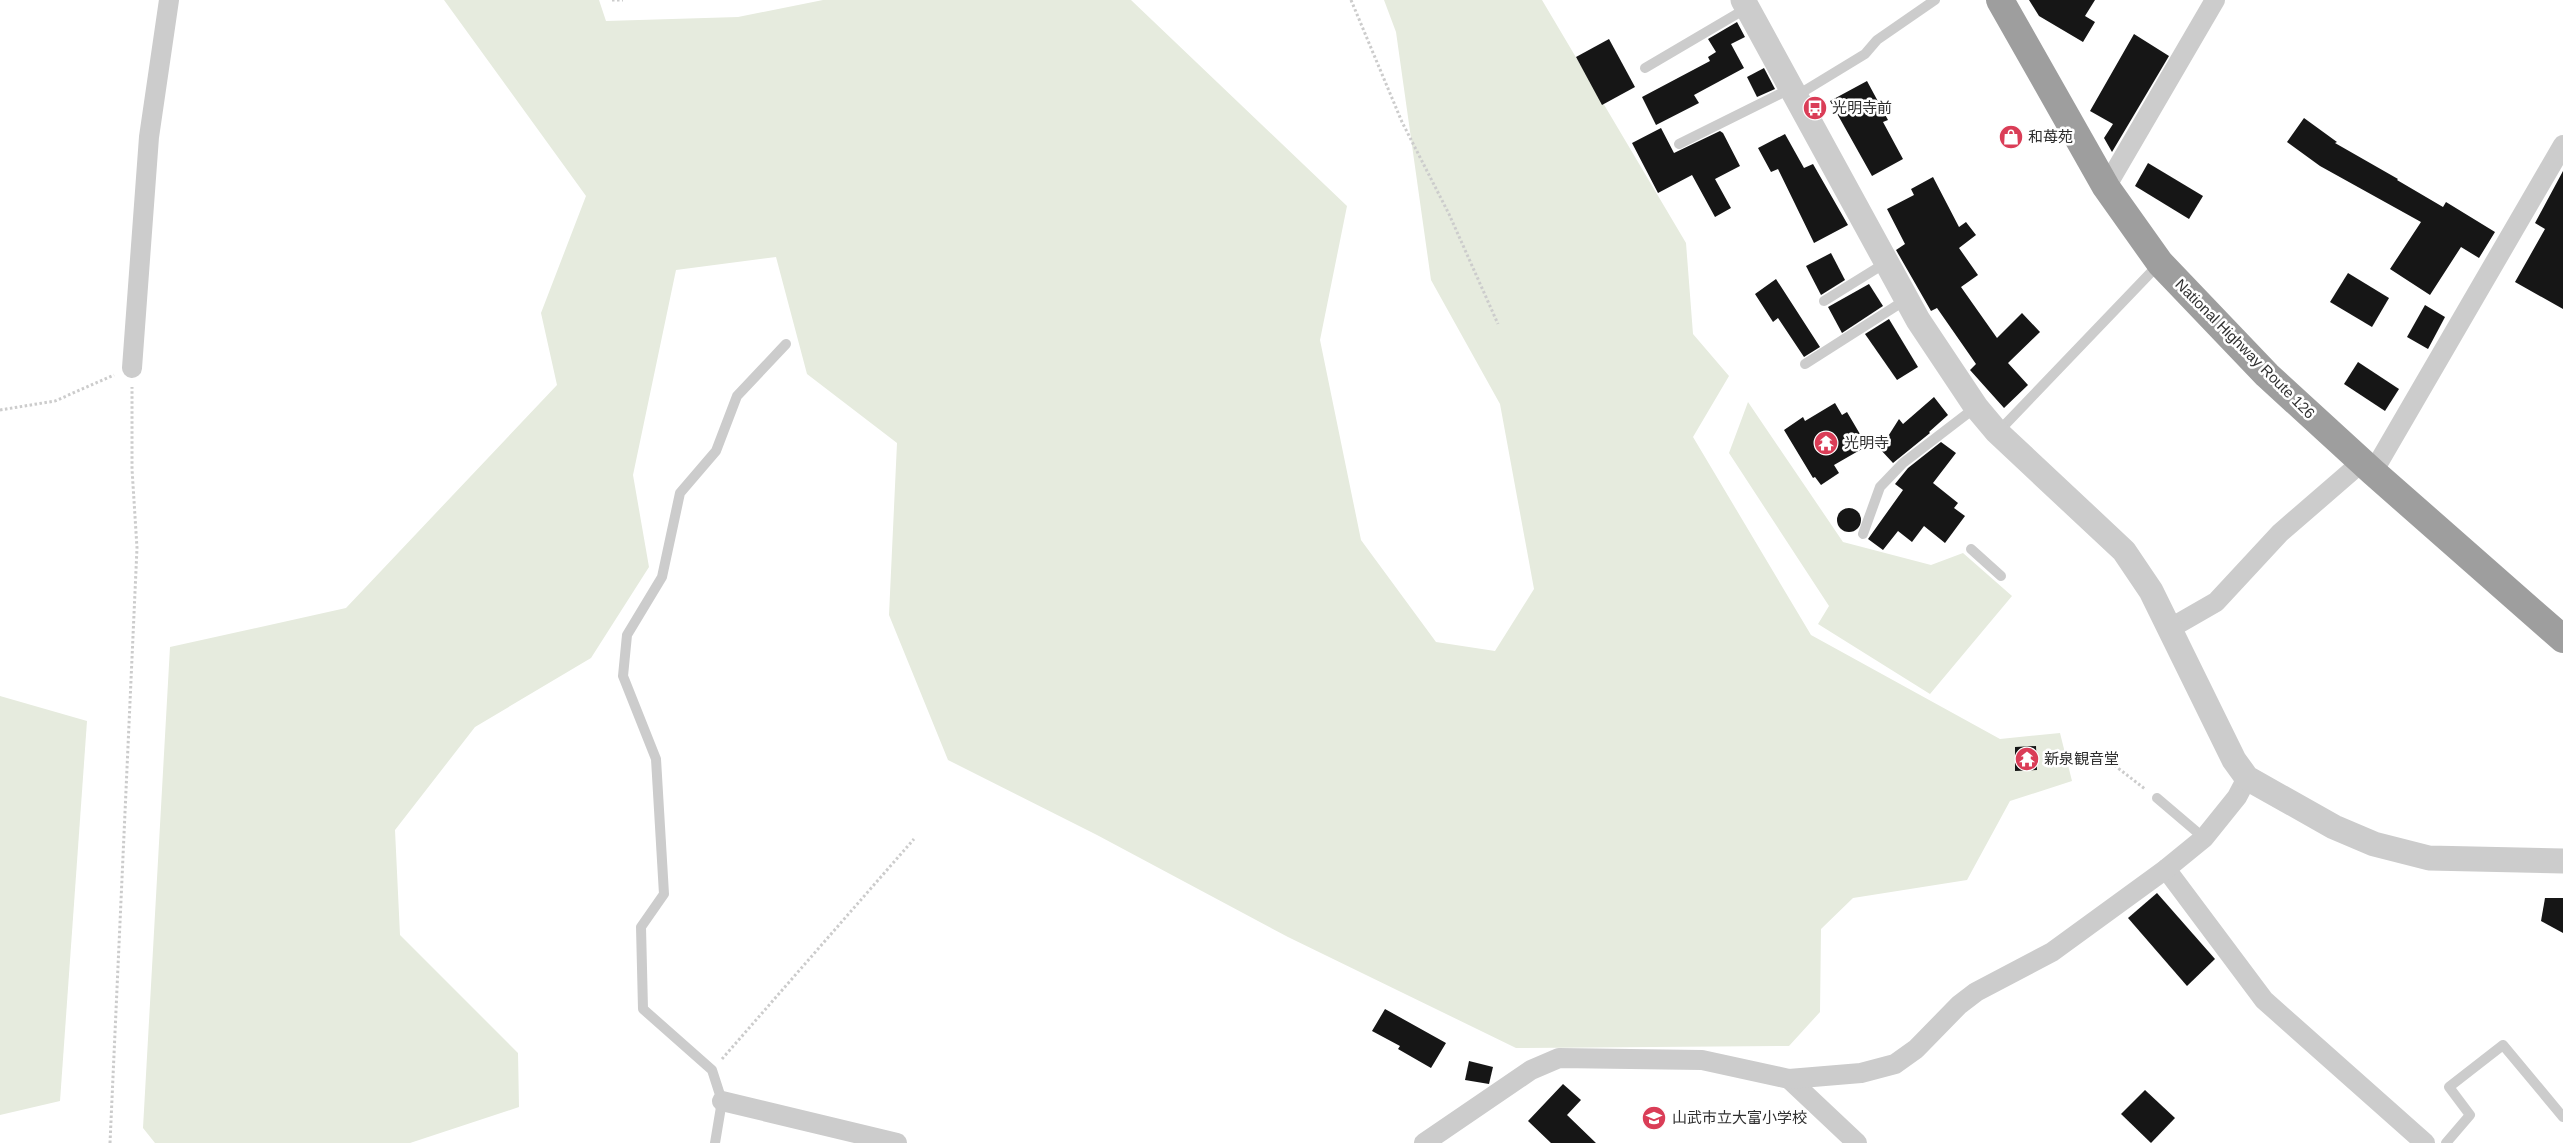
<svg xmlns="http://www.w3.org/2000/svg" width="2563" height="1143" viewBox="0 0 2563 1143" font-family="Helvetica,'Noto Sans JP',sans-serif">
  <style>
    .green { fill: #e6ebde }
    .building { fill: #161616 }
    .lines { fill: none; stroke-linecap: round; stroke-linejoin: round }
    .path { stroke: #ccc; stroke-width: 3; stroke-dasharray: 2.5 2.5; stroke-linecap: butt }
    .service { stroke: #ccc; stroke-width: 10 }
    .minor { stroke: #ccc; stroke-width: 20 }
    .tertiary { stroke: #ccc; stroke-width: 25 }
    .trunk { stroke: #9e9e9e; stroke-width: 28 }
    .labels { text-anchor: middle; stroke-width: 5; stroke-linejoin: round; paint-order: stroke }
    .poi-label { font-size: 15px; fill: #2f2f2f; stroke: #fff; text-anchor: start }
    .street-label { font-size: 15px; fill: #2f2f2f; stroke: #fff }
  </style>
  <rect width="100%" height="100%" fill="#fff"/>
  <g class="green">
    <polygon points="444,0 599,0 606,21 738,17 823,0 1131,0 1347,206 1320,340 1361,540 1436,642 1495,651 1534,589 1500,404 1431,280 1396,32 1384,0 1542,0 1686,243 1693,334 1729,376 1693,437 1811,635 2000,739 2060,733 2072,781 2010,801 1967,880 1853,898 1821,929 1820,1012 1789,1046 1516,1048 1288,937 1097,835 948,760 889,615 897,443 807,374 776,257 676,270 633,475 649,567 591,658 475,727 395,830 400,935 518,1053 519,1107 410,1143 155,1143 143,1128 170,647 346,608 557,385 541,313 586,196"/>
    <polygon points="1748,402 1843,542 1931,565 1963,553 2012,596 1930,694 1818,624 1829,606 1729,453"/>
    <polygon points="0,696 87,721 60,1101 0,1115"/>
  </g>
  <g class="building">
    <polygon points="2029,0 2095,0 2085,16 2095,22 2083,42 2039,16"/>
    <polygon points="1737,22 1745,37 1731,44 1744,68 1694,95 1699,103 1656,125 1642,97 1710,61 1708,57 1716,52 1708,39"/>
    <polygon points="2134,34 2169,56 2112,152 2104,138 2113,124 2090,111"/>
    <polygon points="1609,39 1635,87 1602,105 1576,57"/>
    <polygon points="1764,68 1775,89 1757,97 1747,77"/>
    <polygon points="1867,81 1888,120 1883,122 1903,159 1872,176 1830,101"/>
    <polygon points="2304,118 2337,142 2335,143 2398,179 2397,180 2443,207 2446,202 2495,232 2479,258 2461,247 2430,295 2390,269 2421,222 2320,166 2287,142"/>
    <polygon points="1661,128 1674,153 1720,131 1723,133 1740,166 1715,179 1731,208 1715,217 1692,175 1658,193 1632,143"/>
    <polygon points="1785,134 1804,168 1813,164 1848,225 1814,243 1778,169 1771,172 1758,148"/>
    <polygon points="2148,163 2203,196 2189,219 2135,186"/>
    <polygon points="2563,171 2563,309 2515,282 2545,229 2535,223"/>
    <polygon points="1933,177 1959,227 1966,222 1976,235 1959,248 1978,275 1961,287 1997,338 2022,313 2040,332 2008,363 2028,385 2004,408 1970,370 1976,364 1937,308 1931,311 1896,250 1905,244 1887,209 1914,195 1911,189"/>
    <polygon points="1831,253 1845,280 1821,295 1806,266"/>
    <polygon points="2348,273 2389,298 2372,327 2330,302"/>
    <polygon points="1776,279 1820,347 1804,357 1778,318 1773,322 1755,294"/>
    <polygon points="1869,284 1883,306 1842,333 1828,307"/>
    <polygon points="2425,305 2445,317 2428,349 2407,337"/>
    <polygon points="1889,319 1918,367 1897,380 1865,334"/>
    <polygon points="2358,362 2399,389 2385,411 2344,384"/>
    <polygon points="1934,397 1948,415 1929,432 1930,433 1893,463 1880,449 1899,419 1903,424"/>
    <polygon points="1835,403 1842,415 1847,412 1867,446 1834,465 1839,473 1821,485 1815,477 1813,478 1784,430 1803,417 1805,421"/>
    <polygon points="1941,442 1956,453 1933,483 1958,503 1954,508 1965,516 1945,543 1924,526 1912,542 1898,531 1883,550 1868,539 1903,490 1895,484 1908,468"/>
    <circle cx="1849" cy="520" r="12"/>
    <polygon points="2036,746 2037,770 2015,771 2015,747"/>
    <polygon points="2157,893 2215,959 2187,986 2128,918"/>
    <polygon points="2545,898 2563,898 2563,933 2541,921"/>
    <polygon points="1385,1009 1446,1043 1431,1068 1398,1049 1400,1046 1372,1031"/>
    <polygon points="1469,1061 1493,1067 1489,1084 1465,1080"/>
    <polygon points="1563,1084 1581,1100 1567,1115 1596,1143 1551,1143 1528,1121"/>
    <polygon points="2145,1090 2175,1118 2151,1143 2121,1114"/>
  </g>
  <g class="lines">
    <g class="path">
      <polyline points="612,0 623,0"/>
      <polyline points="1351,0 1402,122 1449,214 1498,324"/>
      <polyline points="0,410 55,401 114,375"/>
      <polyline points="2042,759 2105,758 2145,789"/>
      <polyline points="722,1059 914,839"/>
      <polyline points="110,1143 137,548 132,469 132,387"/>
    </g>
    <g class="service">
      <polyline points="1645,68 1747,8"/>
      <polyline points="1796,96 1865,54 1877,40 1935,0"/>
      <polyline points="1679,144 1792,88"/>
      <polyline points="1824,301 1887,262"/>
      <polyline points="1805,364 1907,299"/>
      <polyline points="1998,432 2159,264"/>
      <polyline points="1863,534 1880,487 1903,463 1976,407"/>
      <polyline points="1971,549 2001,576"/>
      <polyline points="2157,798 2204,838"/>
      <polyline points="715,1143 722,1101 712,1070 643,1009 641,927 664,894 656,759 623,676 627,635 662,577 680,493 716,451 737,396 786,344"/>
      <polyline points="2446,1143 2470,1115 2449,1087 2503,1045 2563,1117"/>
    </g>
    <g class="minor">
      <polyline points="2106,187 2215,0"/>
      <polyline points="132,368 149,137 169,0"/>
      <polyline points="2373,472 2563,145"/>
      <polyline points="2169,629 2216,602 2280,533 2362,462"/>
      <polyline points="2166,869 2264,1000 2425,1143"/>
      <polyline points="1789,1079 1857,1143"/>
      <polyline points="722,1101 897,1143"/>
      <polyline points="1424,1143 1531,1070 1559,1058 1702,1060 1789,1079 1861,1073 1895,1064 1916,1049 1959,1005 1976,992 2052,952 2166,869 2204,838 2237,797 2247,778"/>
    </g>
    <polyline class="tertiary" points="1743,0 1918,320 1976,407 1997,432 2124,551 2151,591 2234,760 2247,778 2334,827 2374,844 2429,858 2563,861"/>
    <polyline class="trunk" points="2000,0 2106,187 2160,263 2267,375 2373,472 2563,639"/>
  </g>
  <defs>
    <g id="bus-disc" transform="scale(1.25)"><circle r="9.5" fill="#da3d57" stroke="#fff"/><path d="M-5-6H5V4H4V6H2V4H-2V6H-4V4H-5ZM-3.5-4V0h7V-4ZM-3.5 1.2v1.5H-2V1.2ZM2 1.2v1.5H3.5V1.2Z" fill="#fff"/></g>
    <g id="shop-disc" transform="scale(1.25)"><circle r="9.5" fill="#da3d57" stroke="#fff"/><path d="M-5-2.5h2.3a2.7 3.5 0 0 1 5.4 0H5L5.5 6h-11ZM-1.5-2.5h3a1.5 2.3 0 0 0-3 0Z" fill="#fff"/></g>
    <g id="temple-disc" transform="scale(1.25)"><circle r="9.5" fill="#da3d57" stroke="#fff"/><path d="M0-6L5-2H3V0L6.5 2.5H4V6H1.5V3h-3V6H-4V2.5H-6.5L-3 0V-2H-5Z" fill="#fff"/></g>
    <g id="school-disc" transform="scale(1.25)"><circle r="9.5" fill="#da3d57" stroke="#fff"/><path d="M0-5L7-2L0 1L-7-2ZM-4 1L0 2.5L4 1V4Q0 6-4 4Z" fill="#fff"/></g>
  </defs>
  <g fill-rule="evenodd">
    <use href="#bus-disc" x="1815" y="108"/>
    <use href="#shop-disc" x="2011" y="137"/>
    <use href="#temple-disc" x="1826" y="443"/>
    <use href="#temple-disc" x="2027" y="759"/>
    <use href="#school-disc" x="1654" y="1118"/>
  </g>
  <g class="labels">
    <g class="poi-label">
      <text x="1832" y="113">光明寺前</text>
      <text x="2028" y="142">和苺苑</text>
      <text x="1844" y="448">光明寺</text>
      <text x="2044" y="764">新泉観音堂</text>
      <text x="1672" y="1123">山武市立大富小学校</text>
    </g>
    <g class="street-label">
      <text transform="translate(2245 349) rotate(45)" y="5">National Highway Route 126</text>
    </g>
  </g>
</svg>
